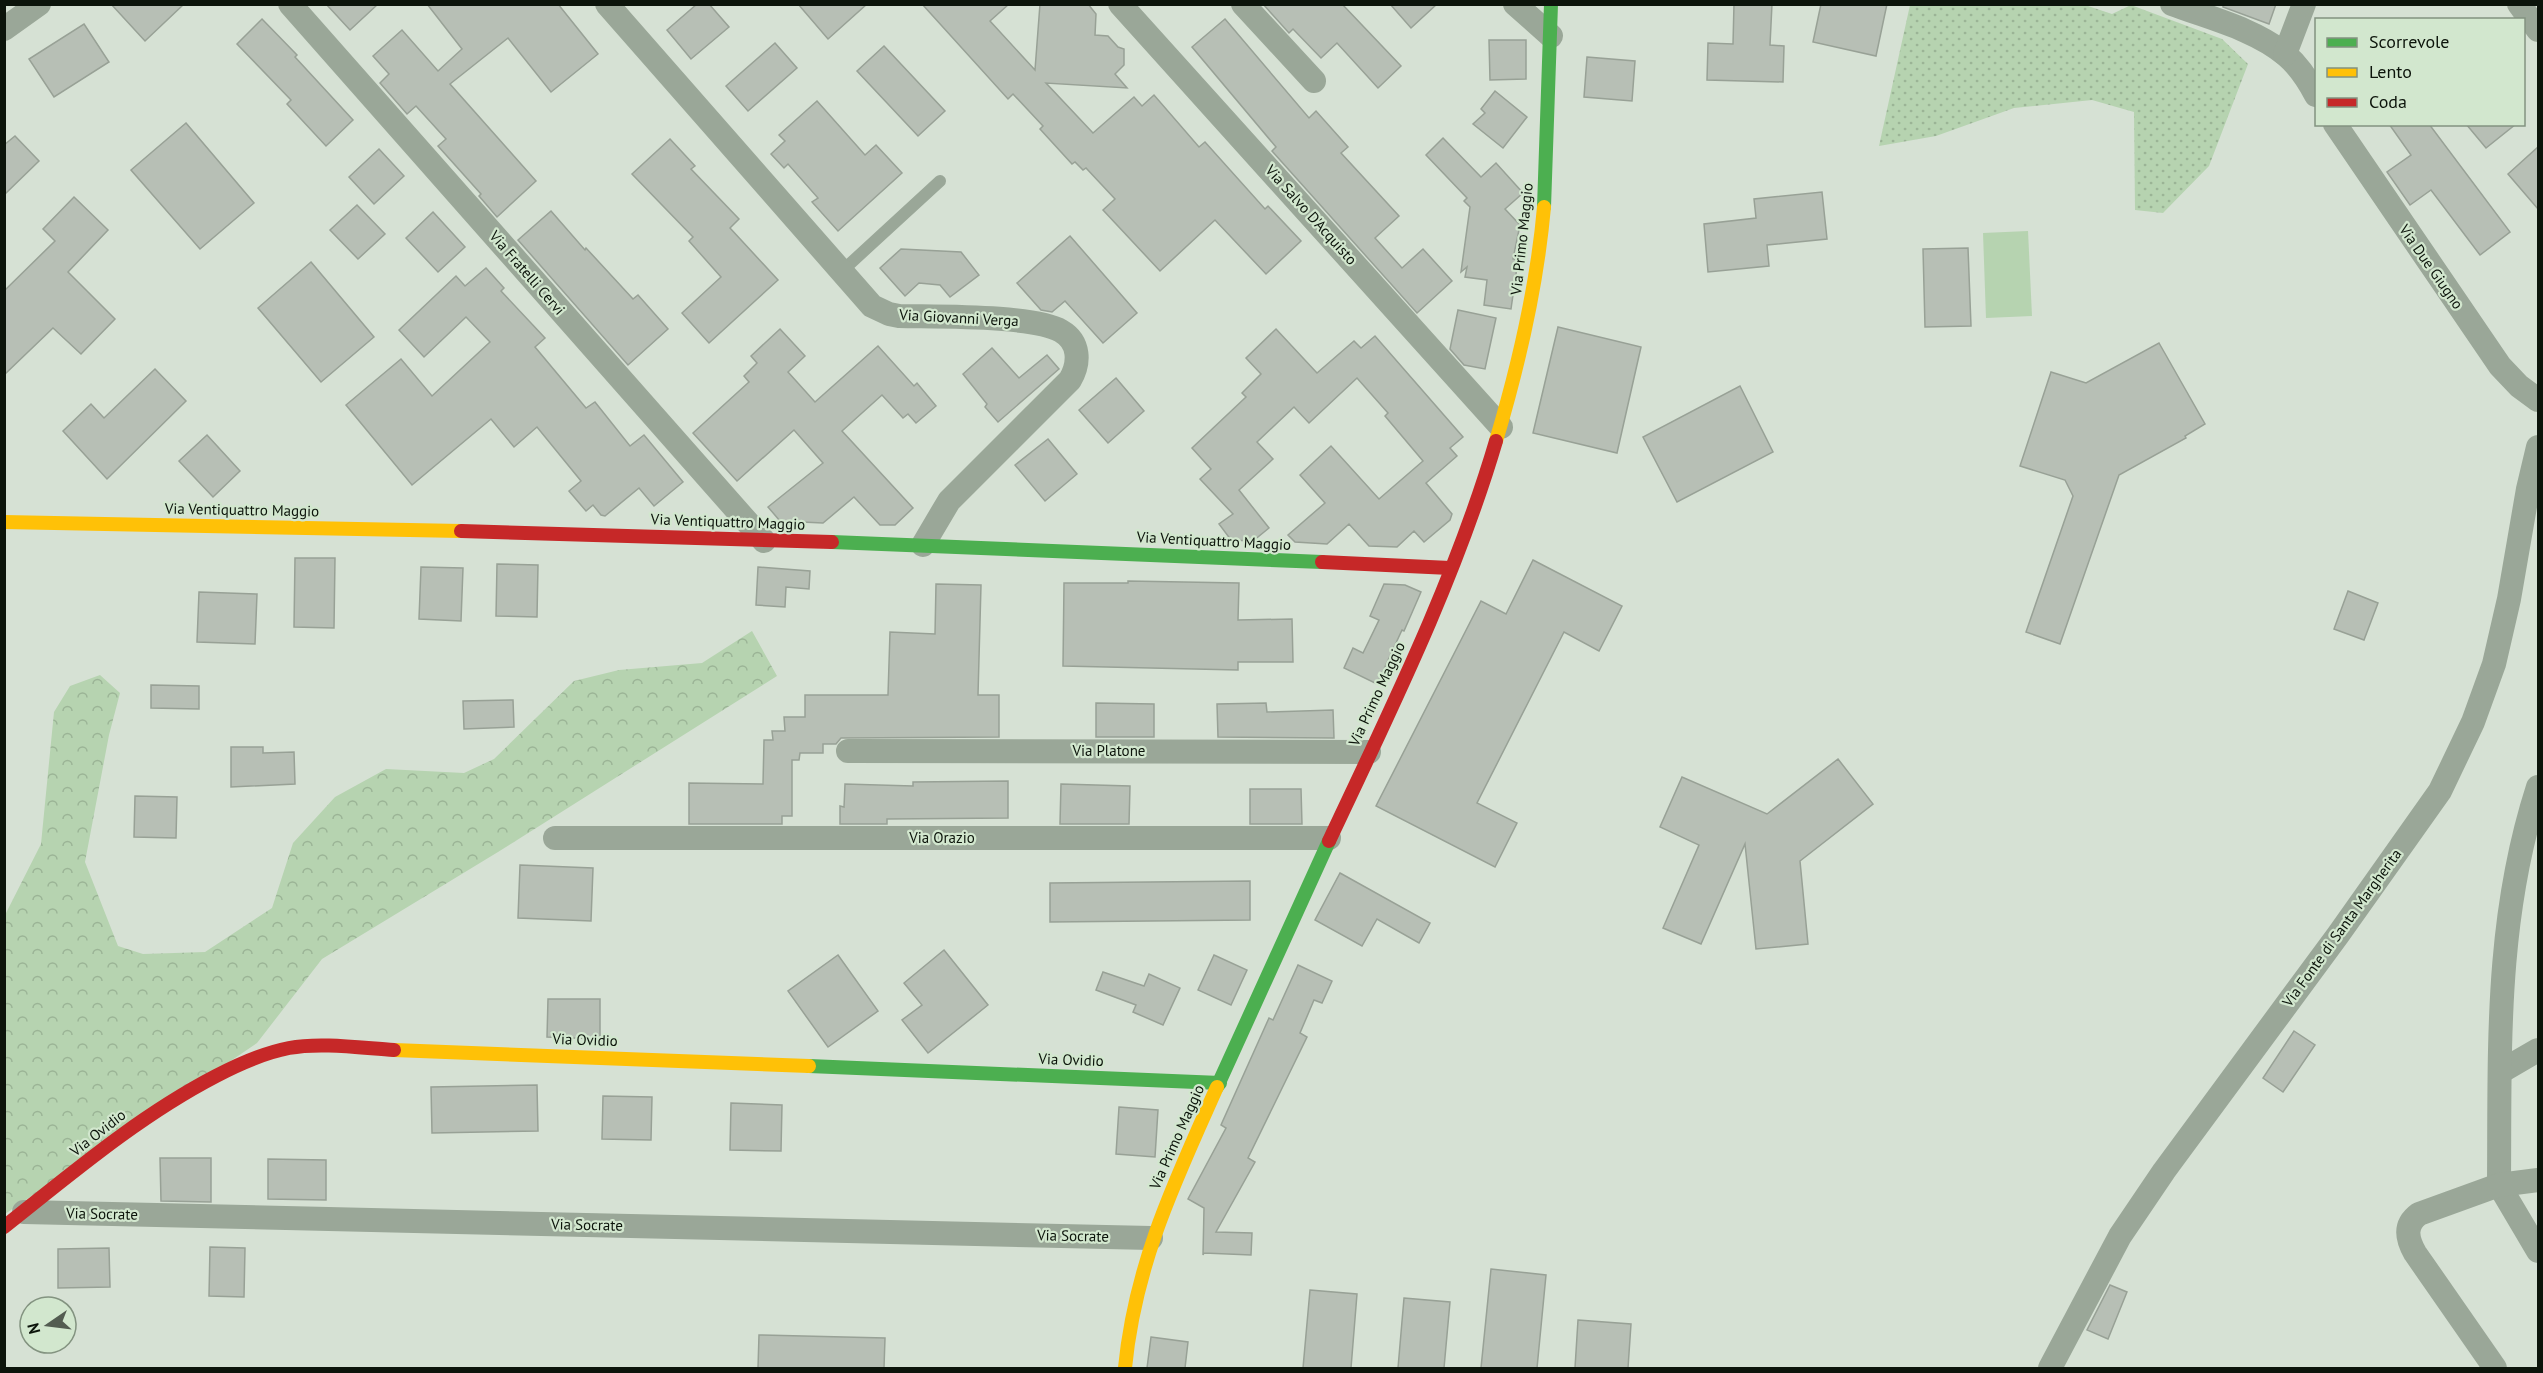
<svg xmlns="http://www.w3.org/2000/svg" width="2543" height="1373" viewBox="0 0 2543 1373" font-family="'PT Sans',sans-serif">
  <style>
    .forest { fill: url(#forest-crowns) }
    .park { fill: url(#park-dots) }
    .garden { fill: #b6d3b0 }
    .building { fill: #b7bfb5; stroke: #98a196; stroke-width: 1.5 }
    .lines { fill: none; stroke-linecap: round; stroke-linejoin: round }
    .lane { stroke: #9aa798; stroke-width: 12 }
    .street { stroke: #9aa798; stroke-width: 24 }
    .fast { stroke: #4caf50; stroke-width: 14 }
    .slow { stroke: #ffc107; stroke-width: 14 }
    .jam { stroke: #c62828; stroke-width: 14 }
    .labels { text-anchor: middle; stroke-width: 4.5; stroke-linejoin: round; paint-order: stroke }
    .street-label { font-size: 15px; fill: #0c140b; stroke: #d2e7ce }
  </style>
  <defs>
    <pattern id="forest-crowns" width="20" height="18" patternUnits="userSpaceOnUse" patternTransform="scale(1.5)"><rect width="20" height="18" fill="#b6d3b0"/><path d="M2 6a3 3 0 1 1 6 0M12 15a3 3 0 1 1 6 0" fill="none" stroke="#9bb496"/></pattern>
    <pattern id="park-dots" width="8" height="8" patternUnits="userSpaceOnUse" patternTransform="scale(1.5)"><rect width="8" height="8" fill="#b6d3b0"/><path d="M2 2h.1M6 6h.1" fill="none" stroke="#9bb496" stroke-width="1.8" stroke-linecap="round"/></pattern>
  </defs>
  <rect width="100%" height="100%" fill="#d6e1d4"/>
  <polygon class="forest" points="752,631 777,676 498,852 322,959 257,1043 5,1214 4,917 41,844 54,712 70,686 100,675 120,693 109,735 85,862 118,946 143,954 205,952 272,908 293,843 335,797 386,769 464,773 494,759 574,681 619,670 702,663"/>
  <polygon class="park" points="2082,4 2112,14 2131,5 2222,39 2248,64 2209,166 2163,213 2135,210 2134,112 2092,100 2014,108 1936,136 1879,146 1910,5"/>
  <polygon class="garden" points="2028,231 2032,316 1986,318 1983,233"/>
  <g class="building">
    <polygon points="111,4 184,4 145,41"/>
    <polygon points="326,4 378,4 350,30"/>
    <polygon points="427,4 558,4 598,54 551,92 508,38 450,84 536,181 497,217 479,196 481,194 438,146 446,139 416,106 407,114 380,83 389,74 373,56 402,30 438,71 462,49"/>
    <polygon points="697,4 709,4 729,27 691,59 667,30"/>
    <polygon points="798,4 867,4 828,39"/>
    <polygon points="922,4 1009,4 990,21 1035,70 1040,4 1088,4 1096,14 1095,35 1108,36 1118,47 1124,49 1124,65 1115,74 1127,88 1046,83 1093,133 1134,97 1142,106 1154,95 1199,147 1205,142 1265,209 1268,206 1301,241 1266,274 1215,220 1160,271 1103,210 1115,199 1086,168 1083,170 1075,162 1072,164 1040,129 1043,126 1013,94 1008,99"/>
    <polygon points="1263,4 1342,4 1401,66 1378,88 1337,43 1321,58 1293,29 1289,33"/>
    <polygon points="1390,4 1437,4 1411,28"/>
    <polygon points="1734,4 1772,4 1770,45 1784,46 1783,82 1707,80 1708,43 1733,44"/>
    <polygon points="1821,4 1887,4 1876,56 1813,42"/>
    <polygon points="2223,4 2276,4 2269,24 2223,7"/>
    <polygon points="262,19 297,55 295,57 353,120 326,146 287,104 291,100 237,44"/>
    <polygon points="1225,19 1309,118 1316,111 1348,147 1341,153 1399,216 1375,238 1402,268 1423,249 1452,281 1417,313 1272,151 1276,147 1192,47"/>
    <polygon points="84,24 109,62 54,97 29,59"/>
    <polygon points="1489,40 1526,40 1526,79 1490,80"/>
    <polygon points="775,43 797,68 748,111 726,86"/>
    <polygon points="884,46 945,111 918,136 857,71"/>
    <polygon points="1587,57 1635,61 1632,101 1584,97"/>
    <polygon points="1495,91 1527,117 1503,148 1473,124 1485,113 1481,109"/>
    <polygon points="817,101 865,155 876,145 902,173 838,231 812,202 818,198 788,164 784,168 771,154 785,141 779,135"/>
    <polygon points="186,123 254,203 200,249 131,170"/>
    <polygon points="2389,124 2429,124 2510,232 2480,255 2431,190 2410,205 2387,172 2411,155"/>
    <polygon points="2466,124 2516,124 2486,148"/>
    <polygon points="15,136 39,161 4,195 4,145"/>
    <polygon points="1443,138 1481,177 1496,163 1523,193 1505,209 1520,225 1513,259 1518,260 1511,309 1484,305 1487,280 1465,277 1467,267 1461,272 1470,207 1464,201 1467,198 1426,155"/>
    <polygon points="670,139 695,166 691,169 739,219 730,228 778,280 709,343 682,313 721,277 689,241 693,237 632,174"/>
    <polygon points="2538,147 2538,209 2508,174"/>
    <polygon points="379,149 404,176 374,204 349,177"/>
    <polygon points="1822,192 1827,239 1767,245 1769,266 1708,272 1704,224 1756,218 1754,199"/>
    <polygon points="74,197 108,230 68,272 115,319 81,354 53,328 4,375 4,291 55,241 43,229"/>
    <polygon points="357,205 385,234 358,259 330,230"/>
    <polygon points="551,211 585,250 586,248 633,299 638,295 668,329 628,365 518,240"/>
    <polygon points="433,212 465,247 438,272 406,238"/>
    <polygon points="1070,236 1137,313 1103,343 1065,301 1052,312 1041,310 1017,283"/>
    <polygon points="1968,248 1971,326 1925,327 1923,249"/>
    <polygon points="901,249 961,252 979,275 950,297 940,285 919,283 905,296 880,268"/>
    <polygon points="311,262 374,337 321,382 258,308"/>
    <polygon points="486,268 504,288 501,291 545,338 535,347 586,408 595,402 630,446 644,435 683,482 654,506 639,488 605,516 601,515 593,505 586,511 569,491 581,481 537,427 514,447 491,419 412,485 346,405 401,359 432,396 490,342 466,317 424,357 399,330 456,276 465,286"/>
    <polygon points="1458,310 1496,318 1485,369 1464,365 1450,349"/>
    <polygon points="1558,327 1641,347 1617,453 1533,433"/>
    <polygon points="780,329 805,356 788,372 815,402 878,346 914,386 917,383 936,406 916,423 908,414 903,418 882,395 842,431 913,508 895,525 880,525 854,497 823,523 780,521 768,507 823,463 794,430 737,481 693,433 749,382 744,376 757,363 751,356"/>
    <polygon points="1276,329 1317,373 1354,341 1361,348 1375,336 1463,437 1450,448 1457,456 1426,483 1452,514 1450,520 1424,542 1414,531 1397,547 1369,546 1349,524 1327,544 1295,542 1288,535 1325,503 1300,475 1331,446 1379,499 1423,461 1385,416 1388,413 1357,378 1309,423 1294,407 1257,442 1273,459 1239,490 1269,528 1253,541 1231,540 1219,524 1233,514 1200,479 1211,469 1192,448 1246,397 1242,393 1261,374 1246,358"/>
    <polygon points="2159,343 2205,424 2185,436 2186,438 2119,475 2060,644 2026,632 2073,496 2065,480 2020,466 2051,372 2086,383"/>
    <polygon points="992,348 1019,378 1047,355 1059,369 998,422 985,407 987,404 963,374"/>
    <polygon points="155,369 186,401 107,479 63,431 91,404 104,418"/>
    <polygon points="1116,378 1144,411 1108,443 1079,410"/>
    <polygon points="1740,386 1773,452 1677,502 1643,437"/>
    <polygon points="207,435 240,471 213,497 179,461"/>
    <polygon points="1048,439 1077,474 1045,501 1015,465"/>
    <polygon points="295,558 335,558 334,628 294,627"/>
    <polygon points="1533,560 1622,606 1599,651 1564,632 1477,803 1517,823 1495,867 1376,806 1481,601 1506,614"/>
    <polygon points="497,564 538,565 537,617 496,616"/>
    <polygon points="421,567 463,568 461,621 419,619"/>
    <polygon points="758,567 810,571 809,589 786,587 785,607 756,605"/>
    <polygon points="1128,581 1239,583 1238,620 1292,619 1293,662 1238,662 1238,670 1063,666 1064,583 1128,583"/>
    <polygon points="936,584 981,585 978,695 999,695 999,737 841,738 836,744 823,744 823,753 800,753 799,760 792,760 792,816 782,816 782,824 689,824 689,783 763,784 764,740 773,740 772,731 785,731 784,717 805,717 805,695 888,695 890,632 935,634"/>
    <polygon points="1384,584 1405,585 1421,592 1404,631 1402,630 1377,684 1344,668 1353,648 1363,653 1379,620 1370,616"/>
    <polygon points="2348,591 2378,603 2364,640 2334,629"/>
    <polygon points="199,592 257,594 255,644 197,642"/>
    <polygon points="151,685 199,686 199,709 151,708"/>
    <polygon points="513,700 514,727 464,729 463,701"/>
    <polygon points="1096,703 1154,704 1154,737 1096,737"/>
    <polygon points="1266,703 1267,712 1333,710 1334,738 1218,737 1217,704"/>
    <polygon points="231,747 263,747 263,753 294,752 295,784 231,787"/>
    <polygon points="1838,759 1873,804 1800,861 1808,944 1756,949 1745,844 1701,944 1663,928 1699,845 1660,827 1682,777 1767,814"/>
    <polygon points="1008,781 1008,818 887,819 887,824 840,824 840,806 844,807 845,784 913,786 913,782"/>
    <polygon points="1061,784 1130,786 1129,824 1060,824"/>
    <polygon points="1250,789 1301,789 1302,824 1250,824"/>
    <polygon points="135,796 177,797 176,838 134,837"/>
    <polygon points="520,865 593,868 591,921 518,918"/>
    <polygon points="1340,873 1430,923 1419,943 1377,919 1362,946 1315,920"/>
    <polygon points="1250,881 1250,920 1050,922 1050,883"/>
    <polygon points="944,950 988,1005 928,1053 902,1020 922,1005 904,983"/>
    <polygon points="838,955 878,1011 828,1047 788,991"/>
    <polygon points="1214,955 1247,970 1231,1005 1198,990"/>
    <polygon points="1298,965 1332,981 1322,1003 1314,1000 1300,1033 1307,1037 1248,1158 1255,1162 1216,1232 1252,1233 1251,1255 1204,1253 1203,1255 1204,1208 1188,1199 1226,1128 1221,1125 1269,1018 1273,1020"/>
    <polygon points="1103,972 1144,986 1149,974 1180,988 1163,1025 1133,1012 1136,1005 1096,990"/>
    <polygon points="548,999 600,999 600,1039 547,1037"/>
    <polygon points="2294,1031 2315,1045 2283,1092 2263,1078"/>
    <polygon points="537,1085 538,1131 432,1133 431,1087"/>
    <polygon points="603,1096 652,1097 651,1140 602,1139"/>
    <polygon points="731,1103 782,1105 781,1151 730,1150"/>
    <polygon points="1119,1107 1158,1110 1155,1157 1116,1154"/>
    <polygon points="160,1158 211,1158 211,1202 161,1201"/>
    <polygon points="268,1159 326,1160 326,1200 268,1199"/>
    <polygon points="210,1247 245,1248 244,1297 209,1296"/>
    <polygon points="109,1248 110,1287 58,1288 58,1249"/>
    <polygon points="1491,1269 1546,1275 1537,1368 1481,1368"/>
    <polygon points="2110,1285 2127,1292 2108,1339 2087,1330"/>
    <polygon points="1310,1290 1357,1294 1351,1368 1303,1368"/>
    <polygon points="1404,1298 1450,1302 1444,1368 1398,1368"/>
    <polygon points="1578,1320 1631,1324 1628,1368 1575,1368"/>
    <polygon points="759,1335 885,1338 884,1368 758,1368"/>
    <polygon points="1151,1337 1188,1342 1185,1368 1147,1368"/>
  </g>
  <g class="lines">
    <polyline class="lane" points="841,272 940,181"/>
    <g class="street">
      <polyline points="290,4 764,541"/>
      <path d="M607,4L872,306L889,314L899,316C935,317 1034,315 1061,331C1080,342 1080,363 1070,380L949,501L923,545"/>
      <polyline points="1120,4 1501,427"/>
      <polyline points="1243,4 1314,81"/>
      <polyline points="1515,4 1551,36"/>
      <path d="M2172,4C2209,18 2255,29 2286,55C2299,66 2308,80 2316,95"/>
      <polyline points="2519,4 2538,30"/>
      <polyline points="4,29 39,4"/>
      <polyline points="2285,54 2304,4"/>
      <polyline points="2335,124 2500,366 2519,386 2538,400"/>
      <polyline points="848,751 1369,752"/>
      <polyline points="555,838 1329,838"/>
      <polyline points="2500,1072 2538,1050"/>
      <path d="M2499,1185C2500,1047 2495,920 2538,787"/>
      <polyline points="2499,1185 2538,1251"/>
      <polyline points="24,1212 1151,1238"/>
      <polyline points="2050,1368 2120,1236 2164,1171 2338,935 2440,791 2473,722 2494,664 2509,599 2528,489 2538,447"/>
      <path d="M2495,1368L2415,1253C2407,1239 2404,1225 2419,1214L2499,1185L2538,1180"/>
    </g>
    <g class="fast">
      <polyline points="1544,207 1551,4"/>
      <polyline points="832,542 1322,562"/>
      <polyline points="809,1066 1220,1083"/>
      <polyline points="1217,1087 1329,841"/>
    </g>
    <g class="slow">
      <path d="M1496,441C1519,364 1537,287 1544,207"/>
      <polyline points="4,522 461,531"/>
      <polyline points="394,1050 809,1066"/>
      <path d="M1125,1368C1135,1264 1175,1181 1217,1087"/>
    </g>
    <g class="jam">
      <polyline points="461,531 832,542"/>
      <polyline points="1322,562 1450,568"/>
      <path d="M1329,841C1390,711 1455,580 1496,441"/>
      <path d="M4,1227C72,1173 139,1116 216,1076C239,1064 263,1053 289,1048C320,1042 362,1048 394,1050"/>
    </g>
  </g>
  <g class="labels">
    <g class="street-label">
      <text transform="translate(1311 215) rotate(48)" y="5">Via Salvo D'Acquisto</text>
      <text transform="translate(1522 239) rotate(-84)" y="5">Via Primo Maggio</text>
      <text transform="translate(2431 267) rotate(55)" y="5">Via Due Giugno</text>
      <text transform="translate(527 273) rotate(49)" y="5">Via Fratelli Cervi</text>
      <text transform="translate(959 318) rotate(3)" y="5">Via Giovanni Verga</text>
      <text transform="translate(242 510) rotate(1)" y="5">Via Ventiquattro Maggio</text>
      <text transform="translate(728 522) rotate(2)" y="5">Via Ventiquattro Maggio</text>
      <text transform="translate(1214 541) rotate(3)" y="5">Via Ventiquattro Maggio</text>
      <text transform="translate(1377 694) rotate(-65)" y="5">Via Primo Maggio</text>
      <text x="1109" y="756">Via Platone</text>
      <text x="942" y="843">Via Orazio</text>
      <text transform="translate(2342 928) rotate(-54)" y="5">Via Fonte di Santa Margherita</text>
      <text transform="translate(585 1040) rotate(2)" y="5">Via Ovidio</text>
      <text transform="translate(1071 1060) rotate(2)" y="5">Via Ovidio</text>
      <text transform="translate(98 1133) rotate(-38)" y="5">Via Ovidio</text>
      <text transform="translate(1177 1137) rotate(-66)" y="5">Via Primo Maggio</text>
      <text transform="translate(102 1214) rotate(1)" y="5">Via Socrate</text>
      <text transform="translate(587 1225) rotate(1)" y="5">Via Socrate</text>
      <text transform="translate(1073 1236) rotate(1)" y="5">Via Socrate</text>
    </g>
  </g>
  <rect width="2543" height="1373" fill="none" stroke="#0c140b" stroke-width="12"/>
  <rect x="2315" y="18" width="210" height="108" fill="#d2e7ce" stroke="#839380" stroke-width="1.5"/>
  <rect x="2327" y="38" width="30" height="9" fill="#4caf50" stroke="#839380" stroke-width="1.5"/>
  <text x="2369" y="48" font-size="18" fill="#0c140b">Scorrevole</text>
  <rect x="2327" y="68" width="30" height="9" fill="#ffc107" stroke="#839380" stroke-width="1.5"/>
  <text x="2369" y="78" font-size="18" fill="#0c140b">Lento</text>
  <rect x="2327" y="98" width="30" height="9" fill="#c62828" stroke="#839380" stroke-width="1.5"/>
  <text x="2369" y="108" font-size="18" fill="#0c140b">Coda</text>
  <g transform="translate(48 1325) rotate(256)"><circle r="28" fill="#d2e7ce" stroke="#839380" stroke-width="1.5"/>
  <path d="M0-4.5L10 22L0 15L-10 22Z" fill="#535c51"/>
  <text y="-9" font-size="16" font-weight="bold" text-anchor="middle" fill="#0c140b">N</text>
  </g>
</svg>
